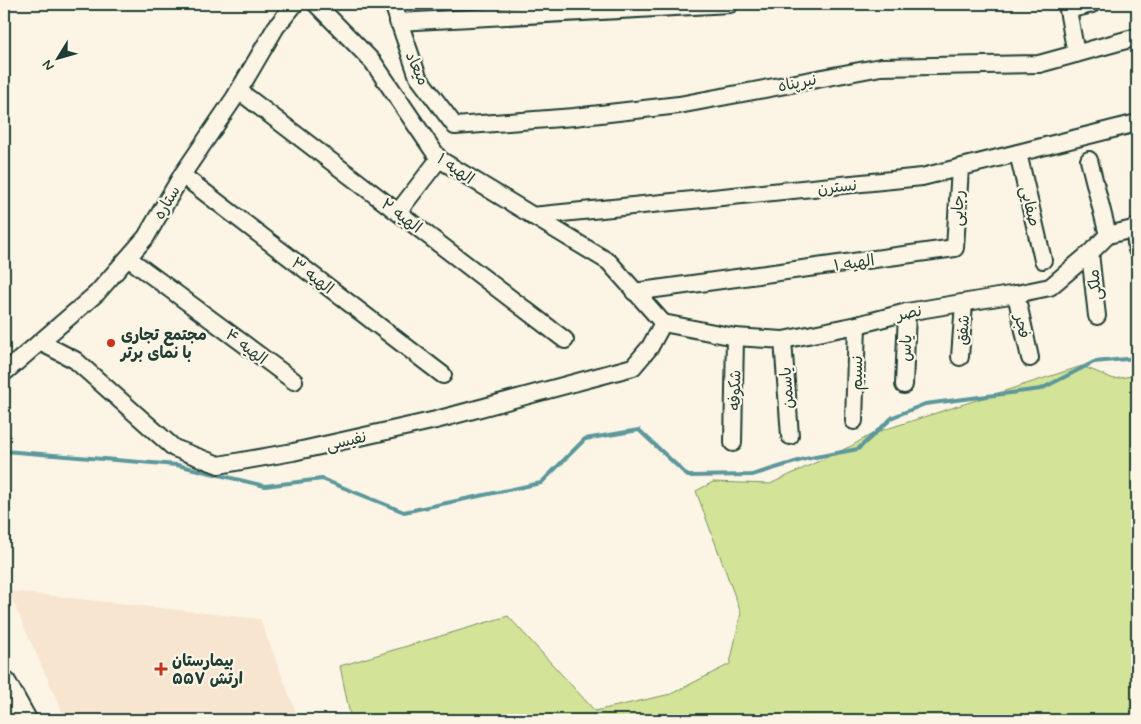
<svg xmlns="http://www.w3.org/2000/svg" width="1141" height="724" viewBox="0 0 1141 724" font-family="Mynerve,'Playpen Sans Arabic',sans-serif">
  <style>
    .built { fill: #f7e5cf }
    .green { fill: #d3e397; stroke: #799066 }
    .lines { fill: none; stroke-linecap: round; stroke-linejoin: round }
    .stream { stroke: #5c979c; stroke-width: 4 }
    .minor-casing { stroke: #1f3d34; stroke-width: 20 }
    .highway-casing { stroke: #1f3d34; stroke-width: 28 }
    .minor { stroke: #fcf5e5; stroke-width: 16 }
    .highway { stroke: #fcf5e5; stroke-width: 24 }
    .poi-dot { fill: #c8321e; stroke: #fcf5e5; stroke-width: 2 }
    .labels { text-anchor: middle; stroke-width: 4.5; stroke-linejoin: round; paint-order: stroke }
    .street-label { font-size: 16px; fill: #1f3d34; stroke: #fcf5e5 }
    .poi-label { font-size: 16px; font-weight: bold; fill: #1f3d34; stroke: #fcf5e5; text-anchor: start }
  </style>
  <rect width="100%" height="100%" fill="#fcf5e5"/>
  <filter id="ink" filterUnits="userSpaceOnUse"><feTurbulence type="fractalNoise" baseFrequency=".02" numOctaves="2"/><feDisplacementMap in="SourceGraphic" scale="10" xChannelSelector="R" yChannelSelector="G"/><feConvolveMatrix kernelMatrix="1 2 1 2 8 2 1 2 1" color-interpolation-filters="sRGB"/></filter>
  <g filter="url(#ink)">
    <polygon class="built" points="8,591 260,619 299,720 66,720"/>
    <polygon class="green" points="1082,366 1114,379 1137,375 1137,720 351,720 340,666 508,616 595,711 671,694 730,664 741,613 696,491 713,482 770,484 851,446 874,433"/>
    <g class="lines">
      <polyline class="stream" points="4,451 177,465 265,486 322,479 404,512 541,483 585,439 639,430 688,476 752,475 805,459 858,449 893,417 925,404 1041,389 1094,362 1137,358"/>
      <g class="minor-casing">
        <g id="minor">
          <polyline points="316,4 373,62 439,159 609,262 663,323"/>
          <polyline points="393,4 418,77 455,126 574,117 679,105 881,67 1039,64 1137,37"/>
          <polyline points="398,22 730,4"/>
          <polyline points="1076,54 1068,10 1092,4"/>
          <polyline points="239,91 565,340"/>
          <polyline points="1018,153 1043,260"/>
          <polyline points="1089,160 1108,235"/>
          <polyline points="182,175 443,375"/>
          <polyline points="398,212 439,159"/>
          <polyline points="532,216 922,177 1137,123"/>
          <polyline points="1134,228 1137,250"/>
          <polyline points="1090,253 1097,316"/>
          <polyline points="128,258 294,381"/>
          <polyline points="634,292 955,248 960,168"/>
          <polyline points="1016,294 1030,358"/>
          <polyline points="663,323 735,337 783,340 857,325 907,312 1016,294 1050,287 1090,253 1108,235 1137,228"/>
          <polyline points="783,340 790,436"/>
          <polyline points="40,342 75,360 174,448 219,465 293,452 436,420 633,367 650,347 663,323"/>
          <polyline points="960,357 964,303"/>
          <polyline points="4,373 97,293 146,237 182,175 235,97 276,27 295,4"/>
          <polyline points="904,385 907,312"/>
          <polyline points="854,421 857,325"/>
          <polyline points="733,443 735,337"/>
        </g>
      </g>
      <g class="highway-casing">
        <polyline id="highway" points="4,684 24,720"/>
      </g>
      <use href="#minor" class="minor"/>
      <use href="#highway" class="highway"/>
    </g>
  </g>
  <g class="poi-dot">
    <circle cx="111" cy="343" r="5"/>
    <path d="M158.5 661.5h5v5h5v5h-5v5h-5v-5h-5v-5h5z"/>
  </g>
  <g class="labels">
    <g class="street-label">
      <text transform="translate(418 68) rotate(65)" y="6">میعاد</text>
      <text transform="translate(797 82) rotate(-11)" y="6">نیرپناه</text>
      <text transform="translate(456 168) rotate(35)" y="6">الهیه ۱</text>
      <text transform="translate(837 186) rotate(-6)" y="6">نسترن</text>
      <text transform="translate(166 202) rotate(-59)" y="6">ستاره</text>
      <text transform="translate(1031 206) rotate(77)" y="6">صفایی</text>
      <text transform="translate(957 208) rotate(-87)" y="6">رجایی</text>
      <text transform="translate(402 215) rotate(37)" y="6">الهیه ۲</text>
      <text transform="translate(854 262) rotate(-8)" y="6">الهیه ۱</text>
      <text transform="translate(313 275) rotate(38)" y="6">الهیه ۳</text>
      <text transform="translate(1094 285) rotate(-97)" y="6">ملکی</text>
      <text transform="translate(909 312) rotate(-11)" y="6">نصر</text>
      <text transform="translate(1023 326) rotate(78)" y="6">فجر</text>
      <text transform="translate(962 330) rotate(-86)" y="6">شفق</text>
      <text transform="translate(247 346) rotate(37)" y="6">الهیه ۴</text>
      <text transform="translate(905 348) rotate(-88)" y="6">یاس</text>
      <text transform="translate(856 373) rotate(-89)" y="6">نسیم</text>
      <text transform="translate(786 388) rotate(-94)" y="6">یاسمن</text>
      <text transform="translate(734 390) rotate(-89)" y="6">شکوفه</text>
      <text transform="translate(346 440) rotate(-13)" y="6">نفیسی</text>
    </g>
    <g class="poi-label">
      <text x="121" y="340">مجتمع تجاری<tspan x="121" dy="18">با نمای برتر</tspan></text>
      <text x="172" y="666">بیمارستان<tspan x="172" dy="18">۵۵۷ ارتش</tspan></text>
    </g>
  </g>
  <rect width="1141" height="724" fill="none" stroke="#fcf5e5" stroke-width="20"/>
  <rect x="10" y="10" width="1121" height="704" fill="none" stroke="#1f3d34" stroke-width="2" filter="url(#ink)"/>
  <g transform="translate(58 58) rotate(233)" stroke="#fcf5e5" stroke-width="4" paint-order="stroke">
  <path d="M0-4L9 19L0 12L-9 19Z" fill="#1f3d34"/>
  <text y="-8" font-size="14" font-weight="bold" text-anchor="middle" fill="#1f3d34">N</text>
  </g>
</svg>
